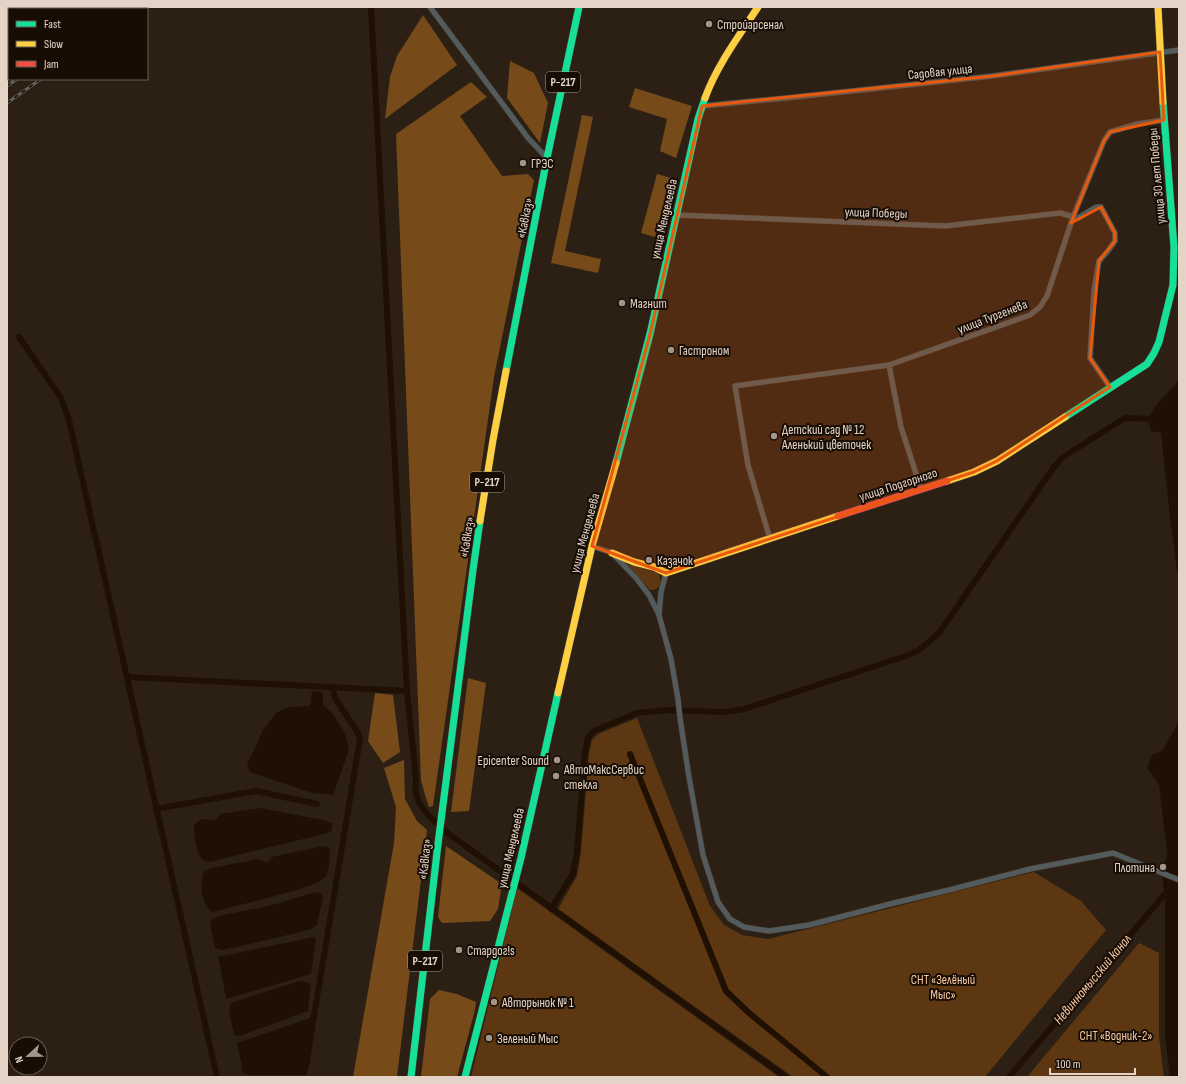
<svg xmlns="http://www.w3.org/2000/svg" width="1186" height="1084" viewBox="0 0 1186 1084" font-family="'Sofia Sans Condensed',sans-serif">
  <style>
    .green { fill: #5c3711 }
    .forest { fill: #774a1a }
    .water { fill: #1f1003 }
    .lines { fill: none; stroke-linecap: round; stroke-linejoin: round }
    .canal { stroke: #1f1003; stroke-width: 6 }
    .street-casing { stroke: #483d33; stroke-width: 6 }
    .fast-casing { stroke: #483d33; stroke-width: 8 }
    .slow-casing { stroke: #483d33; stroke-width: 8 }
    .jam-casing { stroke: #483d33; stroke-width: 8 }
    .street { stroke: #535b5c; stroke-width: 5 }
    .fast { stroke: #16e098; stroke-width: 7 }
    .slow { stroke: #ffcf43; stroke-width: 7 }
    .jam { stroke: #f24e42; stroke-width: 7 }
    .rail-casing { stroke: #62605b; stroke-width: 3 }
    .rail { stroke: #170d05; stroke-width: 1.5; stroke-dasharray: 4.5; stroke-linecap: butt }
    .marked { fill: #e8590c; fill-opacity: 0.2; stroke: #e8590c; stroke-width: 3; stroke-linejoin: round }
    .poi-dot { fill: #a49588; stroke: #170d05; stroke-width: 1.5 }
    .labels { text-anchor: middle; stroke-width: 4; stroke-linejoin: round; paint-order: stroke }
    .shield { fill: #170d05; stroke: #a6988d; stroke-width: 1 }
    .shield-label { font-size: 12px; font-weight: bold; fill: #e4d4c7 }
    .poi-label { font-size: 13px; fill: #e4d4c7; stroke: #170d05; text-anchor: start }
    .street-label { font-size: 13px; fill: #e4d4c7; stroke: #170d05 }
    .park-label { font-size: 13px; fill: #f8c9a1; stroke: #170d05 }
    .water-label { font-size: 14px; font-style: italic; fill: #fdcea5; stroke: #170d05 }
  </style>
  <rect width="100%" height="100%" fill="#2c2014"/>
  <g class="green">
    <path d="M629,563L658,573C663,581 660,591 650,590L628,565Z"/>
    <polygon points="637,718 710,906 724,925 742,935 768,939 1034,872 1081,901 1106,930 985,1077 793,1077 558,909 577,876 581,853 589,753 592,740 598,734"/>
    <polygon points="517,888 779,1077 471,1077"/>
    <polygon points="1139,943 1159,953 1159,1037 1164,1077 1027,1077"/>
  </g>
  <g class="forest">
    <polygon points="423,15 457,65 385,119 390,77 397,56"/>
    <polygon points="510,61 534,73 548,103 540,143 507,98"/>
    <polygon points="471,82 487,97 460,116 502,176 528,174 534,180 494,377 433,806 429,807 425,795 421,780 396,134"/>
    <polygon points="635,88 692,106 676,158 660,151 667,119 629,107"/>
    <polygon points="582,115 593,117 565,251 601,259 598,273 551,263"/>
    <polygon points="657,174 671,178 655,237 641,233"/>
    <polygon points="468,678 486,683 469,811 451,812"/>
    <polygon points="375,693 393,695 400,752 383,763 368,741"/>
    <polygon points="404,760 405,799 417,821 427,830 397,1077 353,1077 394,843 396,807 384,768"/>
    <polygon points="446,846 502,884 498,909 490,921 442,923 438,917"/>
    <polygon points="439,990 457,994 476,1002 475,1010 457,1077 421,1077 430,999"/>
  </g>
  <g class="water">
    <polygon points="1179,380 1179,574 1177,571 1170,517 1161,433 1151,431 1148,418 1157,404"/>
    <polygon points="312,691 323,692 323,705 332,713 345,733 349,750 333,795 312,793 250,772 247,765 263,730 276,713 289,707 310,706"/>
    <polygon points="1179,721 1179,1077 1170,1077 1165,1037 1165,894 1162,877 1167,852 1159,785 1147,768 1152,755 1163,750"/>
    <path d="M260,808L323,820L332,823V830L328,833L217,860C215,861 211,862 208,862C196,861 194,834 194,825L201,819L216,820L220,814Z"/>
    <path d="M326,846L330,850L329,866L326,877L319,882L297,890L221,910L212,912C211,911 207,908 207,907C201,898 200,881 204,871L212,868L258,859L267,863L272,857L318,847Z"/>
    <polygon points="316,892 321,893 323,897 317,925 312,929 237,947 222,950 215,948 210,926 211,920 218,916 269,906"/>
    <polygon points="314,937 316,939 311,974 229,998 226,998 218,957"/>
    <polygon points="299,981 308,982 311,984 308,1011 240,1036 234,1035 229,1009 231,1003"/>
    <polygon points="311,1015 317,1016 309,1066 306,1075 247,1075 242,1073 241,1061 237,1043 310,1018"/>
  </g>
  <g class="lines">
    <g class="canal">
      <path d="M371,7L407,691L416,779C416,783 415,788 416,792C418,809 435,821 446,832L786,1077"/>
      <polyline points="19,337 61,398 69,420 217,1077"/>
      <polyline points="127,677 407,691"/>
      <polyline points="630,754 726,991 749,1013 827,1077"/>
      <polyline points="156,809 256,791 317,804"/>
      <polyline points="551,909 573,874 577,852 585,752 588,738 594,731 637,713 666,710 724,712 744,709 906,656 919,650 939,633 1054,467 1063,457 1125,418 1155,419"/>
      <polyline points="314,1016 360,739 358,733 335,698 333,688"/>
      <polyline points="1009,1077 1165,894 1179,886"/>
    </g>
    <g class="street-casing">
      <g id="street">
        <polyline points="430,7 528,138 547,158"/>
        <polyline points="702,106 786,98 992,76 1179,50"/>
        <polyline points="676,215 945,226 1060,213 1078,218 1096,207 1101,207 1115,233 1115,241 1108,251 1099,261 1094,290 1090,358 1110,387"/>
        <polyline points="889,365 901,427 921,489"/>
        <polyline points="770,539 748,465 735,386 889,365 1030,315 1040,307 1047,296 1073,217 1104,141 1110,132 1137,124 1164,120"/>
        <polyline points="592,546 612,553 636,578 649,595 659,615 671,659 678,699 680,718 689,777 703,855 718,902 730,919 744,927 769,931 809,925 894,903 949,890 1030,869 1113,853 1179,880"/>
        <polyline points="659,615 661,592 666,573"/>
      </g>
    </g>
    <g class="fast-casing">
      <g id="fast">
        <polyline points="506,371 547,158 579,7"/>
        <polyline points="1065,417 1147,364 1154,353 1159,342 1173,285 1174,247 1163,102"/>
        <polyline points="616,463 650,334 698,119 705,98"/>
        <polyline points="411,1077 438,844 473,570 480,521"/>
        <polyline points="465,1077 521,858 558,693"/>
      </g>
    </g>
    <g class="slow-casing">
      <g id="slow">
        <polyline points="1158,7 1163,102"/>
        <path d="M705,98C717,65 739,36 758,7"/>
        <polyline points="947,481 974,472 997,461 1065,417"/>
        <polyline points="480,521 493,440 506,371"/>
        <polyline points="612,553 634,562 654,567 666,573 838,516"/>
        <polyline points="558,693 592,546 616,463"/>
      </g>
    </g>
    <g class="jam-casing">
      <polyline id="jam" points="838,516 947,481"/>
    </g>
    <use href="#street" class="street"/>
    <use href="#fast" class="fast"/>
    <use href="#slow" class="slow"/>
    <use href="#jam" class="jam"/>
    <g class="rail-casing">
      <g id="rail">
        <polyline points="115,9 117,7"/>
        <polyline points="7,86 17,79"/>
        <polyline points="7,103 41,79"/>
      </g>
    </g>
    <use href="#rail" class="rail"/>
  </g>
  <path class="marked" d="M1160,52L1164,120L1110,132L1104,141L1071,223L1101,207L1115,233V241L1099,261L1090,358L1110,387L997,461L974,472L666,573L592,546L650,334L702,106L992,76Z"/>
  <g class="poi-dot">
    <circle cx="709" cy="24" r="4"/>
    <circle cx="523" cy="163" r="4"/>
    <circle cx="622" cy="303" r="4"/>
    <circle cx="671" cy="350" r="4"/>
    <circle cx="774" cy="436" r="4"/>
    <circle cx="649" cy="560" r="4"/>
    <circle cx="557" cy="760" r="4"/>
    <circle cx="556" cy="776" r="4"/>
    <circle cx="1163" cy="867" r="4"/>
    <circle cx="459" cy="950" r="4"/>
    <circle cx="494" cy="1002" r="4"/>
    <circle cx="489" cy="1038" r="4"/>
  </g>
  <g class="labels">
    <g class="shield">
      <rect x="546" y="72" width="34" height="20" rx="3"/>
      <rect x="470" y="472" width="34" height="20" rx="3"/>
      <rect x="408" y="951" width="34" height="20" rx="3"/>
    </g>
    <g class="shield-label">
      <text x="563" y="86">Р-217</text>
      <text x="487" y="486">Р-217</text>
      <text x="425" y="965">Р-217</text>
    </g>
    <g class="poi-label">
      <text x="717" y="29">Стройарсенал</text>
      <text x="531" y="168">ГРЭС</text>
      <text x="630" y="308">Магнит</text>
      <text x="679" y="355">Гастроном</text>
      <text x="782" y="434">Детский сад № 12<tspan x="782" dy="15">Аленький цветочек</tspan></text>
      <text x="657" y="565">Казачок</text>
      <text x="549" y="765" text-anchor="end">Epicenter Sound</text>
      <text x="564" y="774">АвтоМаксСервис<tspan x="564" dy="15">стекла</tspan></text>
      <text x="1155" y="872" text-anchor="end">Плотина</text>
      <text x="467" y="955">Стардог!s</text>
      <text x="502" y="1007">Авторынок № 1</text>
      <text x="497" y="1043">Зеленый Мыс</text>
    </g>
    <g class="street-label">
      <text transform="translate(940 71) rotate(-6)" y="5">Садовая улица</text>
      <text transform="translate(1156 176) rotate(-95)" y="5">улица 30 лет Победы</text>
      <text transform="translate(876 212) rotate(2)" y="5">улица Победы</text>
      <text transform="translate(524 218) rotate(-79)" y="5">«Кавказ»</text>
      <text transform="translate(663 219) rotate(-77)" y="5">улица Менделеева</text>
      <text transform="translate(992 316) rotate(-21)" y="5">улица Тургенева</text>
      <text transform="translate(898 484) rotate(-18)" y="5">улица Подгорного</text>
      <text transform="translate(584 533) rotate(-75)" y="5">улица Менделеева</text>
      <text transform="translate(466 537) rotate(-81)" y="5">«Кавказ»</text>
      <text transform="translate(510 848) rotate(-77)" y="5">улица Менделеева</text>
      <text transform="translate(424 859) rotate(-84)" y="5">«Кавказ»</text>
    </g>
    <g class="park-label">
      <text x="943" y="984">СНТ «Зелёный<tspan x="943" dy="15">Мыс»</tspan></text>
      <text x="1116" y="1040">СНТ «Водник-2»</text>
    </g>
    <g class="water-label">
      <text transform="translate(1092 979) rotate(-50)" y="5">Невинномысский канал</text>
    </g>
  </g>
  <rect width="1186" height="1084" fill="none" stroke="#e4d4c7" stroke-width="16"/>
  <rect x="8" y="8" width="140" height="72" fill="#170d05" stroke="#695d53"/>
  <rect x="16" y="21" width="20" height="6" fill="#16e098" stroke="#695d53"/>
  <text x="44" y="28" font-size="12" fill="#e4d4c7">Fast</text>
  <rect x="16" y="41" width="20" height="6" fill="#ffcf43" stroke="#695d53"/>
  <text x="44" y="48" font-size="12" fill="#e4d4c7">Slow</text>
  <rect x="16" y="61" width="20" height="6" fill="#f24e42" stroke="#695d53"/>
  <text x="44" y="68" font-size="12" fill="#e4d4c7">Jam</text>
  <g transform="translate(28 1056) rotate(248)"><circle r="19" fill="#170d05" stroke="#695d53"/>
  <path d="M0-3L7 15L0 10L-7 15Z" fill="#a49588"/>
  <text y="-6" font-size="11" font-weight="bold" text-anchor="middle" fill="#e4d4c7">N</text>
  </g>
  <path d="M1050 1068v6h85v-6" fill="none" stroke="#e4d4c7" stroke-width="2"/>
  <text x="1056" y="1068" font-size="12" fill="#e4d4c7" stroke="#170d05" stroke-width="3" paint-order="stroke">100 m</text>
</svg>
